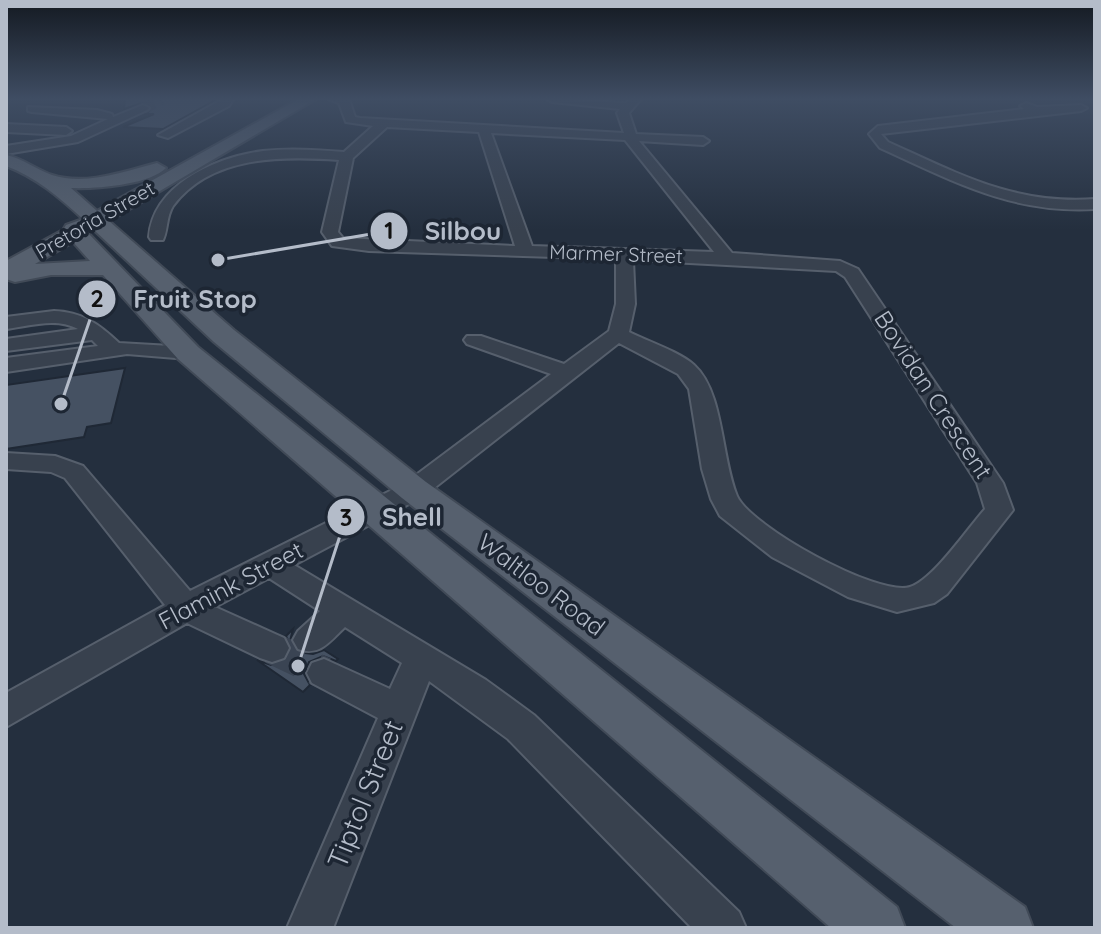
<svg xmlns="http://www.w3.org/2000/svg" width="1101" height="934" viewBox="0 0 1101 934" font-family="Quicksand,sans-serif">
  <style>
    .building { fill: #455162; stroke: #1f2835; stroke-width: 2 }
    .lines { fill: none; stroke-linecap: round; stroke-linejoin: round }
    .minor-tunnel-far1 { stroke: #3a4453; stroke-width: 12; stroke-dasharray: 12 6; stroke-linecap: butt }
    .minor-tunnel { stroke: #3a4453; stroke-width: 32; stroke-dasharray: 32 16; stroke-linecap: butt }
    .minor-casing { stroke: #565f6c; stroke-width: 4 }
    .major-casing { stroke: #414a57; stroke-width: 4 }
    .minor { fill: #38414e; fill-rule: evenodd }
    .major { fill: #56606e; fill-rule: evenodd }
    .labels { text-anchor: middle; stroke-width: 7; stroke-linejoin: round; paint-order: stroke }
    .far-street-label { font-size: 20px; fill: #b4bcc9; stroke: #1d2633 }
    .street-label { font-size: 24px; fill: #b4bcc9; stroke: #1d2633 }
    .near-street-label { font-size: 28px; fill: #b4bcc9; stroke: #1d2633 }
    .leader { fill: none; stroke: #b4bcc9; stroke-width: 3 }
    .callout-dot { fill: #b4bcc9; stroke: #1d2633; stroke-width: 3 }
    .mark-label { font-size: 24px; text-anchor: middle; font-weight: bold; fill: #111 }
    .callout-label { font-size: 26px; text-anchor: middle; font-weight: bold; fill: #b4bcc9; stroke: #1d2633; stroke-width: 7; stroke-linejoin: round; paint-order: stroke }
  </style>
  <rect width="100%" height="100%" fill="#242f3e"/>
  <g class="building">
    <polygon points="125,99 217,99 163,129 123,127 154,114 146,114 152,108 144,102 124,109"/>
    <polygon points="125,368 111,423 87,427 84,437 6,449 6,385"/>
    <polygon points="293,629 290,641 297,652 313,654 324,650 338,659 336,661 323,656 309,662 304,674 310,685 303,692 257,660 271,665 285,661 292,649 286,636"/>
  </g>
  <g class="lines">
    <polyline class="minor-tunnel-far1" points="143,108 162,99"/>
    <polyline class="minor-tunnel" points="272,648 324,673"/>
    <g class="minor-casing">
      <g id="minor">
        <polygon points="223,99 233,99 229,106 168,138 158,135"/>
        <path d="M328,99H349L355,117L360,118L624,133L617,113L620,109L552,102L547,99L626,103L630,99H641L629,113L636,134L703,137L709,141L703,145L639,141L732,253L840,261L858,269L1003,483L1013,510L947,594L934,603L897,612L848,597L772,557L720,516L711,499L702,469L689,389L678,374L619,343L424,496L294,565L486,680L534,715L739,912L746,928H692L508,739L429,681L333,928H287L378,718L312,683L307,673L312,663L324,659L390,689L402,663L345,627C330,641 320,657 298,649L293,640L298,631L320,611L269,578L215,607L284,638L289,648L284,658L272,662L260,658L187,623L6,727V693L165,605L65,478L51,472L6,469V453L55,456L83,466L190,591L404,484L551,374L467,344L464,340L467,336H481L564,364L609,331L616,304V259L369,251L332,246L322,232L339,160C283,156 211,155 173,206C166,217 168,230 163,240H151L149,237C153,184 217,157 263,151C290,148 317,150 344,152L373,126L346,122L339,103ZM387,127L479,132L515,246L343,238L338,232L353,158ZM491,133L625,140L714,252L532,246ZM633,260L836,271L845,277L977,483L985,509C968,528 933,580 910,587C877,597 750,526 737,496C721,458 724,392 694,365C680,352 647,341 629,332L635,304Z"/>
        <path d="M1026,103L1037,107L1081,105L1087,108L1081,111L881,134L888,142C959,174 1015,205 1095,199V209C1012,214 953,181 880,148L869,134L878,126L1024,109L1020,106Z"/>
        <polygon points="143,105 149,108 147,110 78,142 6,154 6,146 71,136 108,119 32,112 28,111 28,107 97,110 112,114 113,117"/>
        <polygon points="6,124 66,127 72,131 66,135 6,132"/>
        <path d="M54,311C82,312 99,324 119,343L188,347L199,353L188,359L127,354L6,372V358L98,346L92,340L6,351V339L78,329C56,317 30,326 6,329V317Z"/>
      </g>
    </g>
    <g class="major-casing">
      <path id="major" d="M299,99H316L109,221L234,330L426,482L1025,907L1033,928H956L402,498L214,342L94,230L88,233L198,347L897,907L905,928H831L178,359L103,275H51L15,282L6,279V261L63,230L66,225L83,219C60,198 36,177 6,166V155C24,159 37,170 52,175C86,186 125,171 157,163L166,168C149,185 95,189 71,188L97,211ZM73,242L90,261L35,264Z"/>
    </g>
    <use href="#minor" class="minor"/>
    <use href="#major" class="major"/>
  </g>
  <linearGradient id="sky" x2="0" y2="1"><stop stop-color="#141a22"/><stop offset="0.43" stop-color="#3f4d63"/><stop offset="1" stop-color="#3f4d63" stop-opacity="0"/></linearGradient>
  <rect width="1101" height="230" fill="url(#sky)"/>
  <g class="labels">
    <g class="far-street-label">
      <text transform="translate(95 220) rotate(-30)" y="7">Pretoria Street</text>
      <text transform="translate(616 254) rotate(2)" y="7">Marmer Street</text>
    </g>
    <g class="street-label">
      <text transform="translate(933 395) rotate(57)" y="8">Bovidan Crescent</text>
      <text transform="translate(541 585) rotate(37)" y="8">Waltloo Road</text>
      <text transform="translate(231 586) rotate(-28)" y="8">Flamink Street</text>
    </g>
    <g class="near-street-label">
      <text transform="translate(365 794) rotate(-68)" y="10">Tiptol Street</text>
    </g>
  </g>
  <path class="leader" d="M218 260L389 231M61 404L97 299M298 666L346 517"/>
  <g class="callout-dot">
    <circle cx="218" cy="260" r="8"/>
    <circle cx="61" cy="404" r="8"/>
    <circle cx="298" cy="666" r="8"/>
    <circle cx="389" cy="231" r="20"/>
    <circle cx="97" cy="299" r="20"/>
    <circle cx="346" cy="517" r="20"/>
  </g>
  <g class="mark-label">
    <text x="389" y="239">1</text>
    <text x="97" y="307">2</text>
    <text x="346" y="526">3</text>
  </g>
  <g class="callout-label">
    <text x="463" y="240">Silbou</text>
    <text x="195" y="308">Fruit Stop</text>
    <text x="412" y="526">Shell</text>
  </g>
  <rect width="1101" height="934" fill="none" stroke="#b4bcc9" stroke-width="16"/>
</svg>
